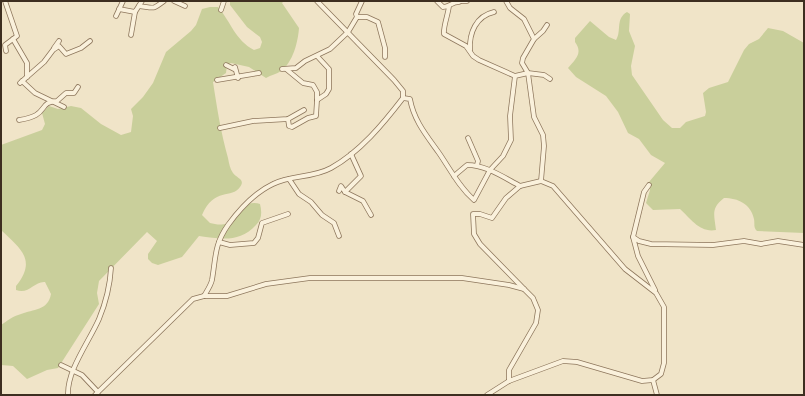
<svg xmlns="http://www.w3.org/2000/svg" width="805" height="396" viewBox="0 0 805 396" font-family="'Zilla Slab',serif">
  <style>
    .green { fill: #c9cf9b }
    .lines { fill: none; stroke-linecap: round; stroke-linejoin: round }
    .street-casing { stroke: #8d765c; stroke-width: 5.5 }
    .street { stroke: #faf1dc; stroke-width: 4 }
  </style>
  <rect width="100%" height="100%" fill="#f0e4c8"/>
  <g class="green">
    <path d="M230,1H284L282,3L299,28C298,42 293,62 281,71C277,74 271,75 266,78L249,67L231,63L227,65L226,73L213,82C217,108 221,133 228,158C229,163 230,169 233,173C236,178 246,179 240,187C232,199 214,187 202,215L210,223C217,225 227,226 232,220C233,218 233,216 234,214C239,206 251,201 260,204C262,212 262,219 256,225C239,243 222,239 199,236L182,257L158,265L152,263L148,259V254L157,241L147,232L99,281L97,293L99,304L58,368L47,370L27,379L13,366L1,365V325C7,321 13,316 21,314C33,309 48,311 51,294L45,282C34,281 29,295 16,290V286C37,260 21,249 1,230V145L42,130L45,124L42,113L49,106L58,109L71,106L81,108L101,124L121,135L131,132L133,116L131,109L143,97L153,83L166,52L191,31L196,25L202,9L210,7H218C231,22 235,40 254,50L260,48L262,42L260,37L247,27L230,5Z"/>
    <path d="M627,12L630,14L629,31L635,46L631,66L632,75L663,120L672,128H680L686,122L705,116L706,112L703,93L709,88L728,82L744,50L749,44L759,39L768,28L783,31L804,43V233L757,231C753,227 755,224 754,219C751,204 738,198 724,198C711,208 714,214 716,230C700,233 691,219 680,209L653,210L646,203L650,190L649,182L665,163L651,155L639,139L628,133L618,112L606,96L576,77L568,68C576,59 583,53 575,42V38L590,21L609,37L616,40C622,31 615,19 627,12Z"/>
  </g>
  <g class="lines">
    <g class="street-casing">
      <g id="street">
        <polyline points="5,1 17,36 5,45 6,51"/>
        <polyline points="174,1 185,6"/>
        <path d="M437,1L443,7C449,7 452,2 459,2"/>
        <polyline points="458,1 467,1"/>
        <polyline points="506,1 510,8 524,19 534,39 523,58 522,63 528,73 544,75 550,79"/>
        <path d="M139,6C155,8 152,10 164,1"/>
        <path d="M449,6C448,15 443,27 444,34L466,46L473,56L479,60L515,76"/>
        <polyline points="119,9 135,12 142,1"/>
        <polyline points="221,10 224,1"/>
        <polyline points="116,16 123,1"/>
        <polyline points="357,17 367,17 378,22 385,48 385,57"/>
        <polyline points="131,35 135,12"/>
        <polyline points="13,39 27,63 27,77"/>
        <polyline points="534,39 543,31 547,25"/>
        <polyline points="54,48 59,41"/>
        <path d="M470,50C469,33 476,16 494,12"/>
        <polyline points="226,65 234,69 235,67 238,78"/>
        <polyline points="282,69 296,68 305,61 330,49 348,32 357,17 356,14 362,1"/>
        <polyline points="286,69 303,83 313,85 317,92 317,100"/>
        <polyline points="217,80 259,73"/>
        <polyline points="22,81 35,93 64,107"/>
        <polyline points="20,83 44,62 53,50 59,46 66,54 81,48 90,41"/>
        <path d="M403,98L410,99C414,121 427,136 439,153C450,169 459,187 474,200L490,170L503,156L511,140L510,116L515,76L528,73L534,117L543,135L544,146L541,181"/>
        <polyline points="288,119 289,126 292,127 308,118 316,116 317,100 326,94 329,89 329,69 317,56"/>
        <path d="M19,120C25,119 31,118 36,115C46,109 42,102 57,101L66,93H74L78,87"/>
        <polyline points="220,128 253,121 288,119 304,110"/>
        <polyline points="468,138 478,161 477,165"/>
        <polyline points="351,154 361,176 345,192 363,201 371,215"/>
        <path d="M454,176L467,165C486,165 503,177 520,186"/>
        <polyline points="289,179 299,194 311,202 322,215 334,223 339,236"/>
        <polyline points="339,191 341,186 345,192"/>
        <polyline points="633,237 644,192 649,185"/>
        <polyline points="219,242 230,245 254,243 258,238 262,223 288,214"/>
        <polyline points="655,290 638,256 633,237 639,241 651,244 713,245 744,241 761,244 778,241 804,245"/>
        <path d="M204,296C207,291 211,285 212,280C216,257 214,245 228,225C239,210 256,192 273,184C291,175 313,178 331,168C360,152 383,124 403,98V91L394,80L317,1"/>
        <polyline points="61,365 82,375 98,392"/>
        <polyline points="653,380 657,395"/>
        <path d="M68,395C67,370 89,342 99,319C106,302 110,286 111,268"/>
        <polyline points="95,395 193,299 204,296 227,296 266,284 310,278 462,278 509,285 524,289 533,298 538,310 536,323 509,370 509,381"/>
        <polyline points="487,395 509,381 563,361 577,362 642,381 653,380 661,374 664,363 664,307 656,293 625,269 553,186 541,181 520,186 506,198 492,218 480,214 473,214 474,234 480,244 524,289"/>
      </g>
    </g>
    <use href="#street" class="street"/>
  </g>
  <rect width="805" height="396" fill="none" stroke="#3d2e20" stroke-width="4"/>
</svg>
